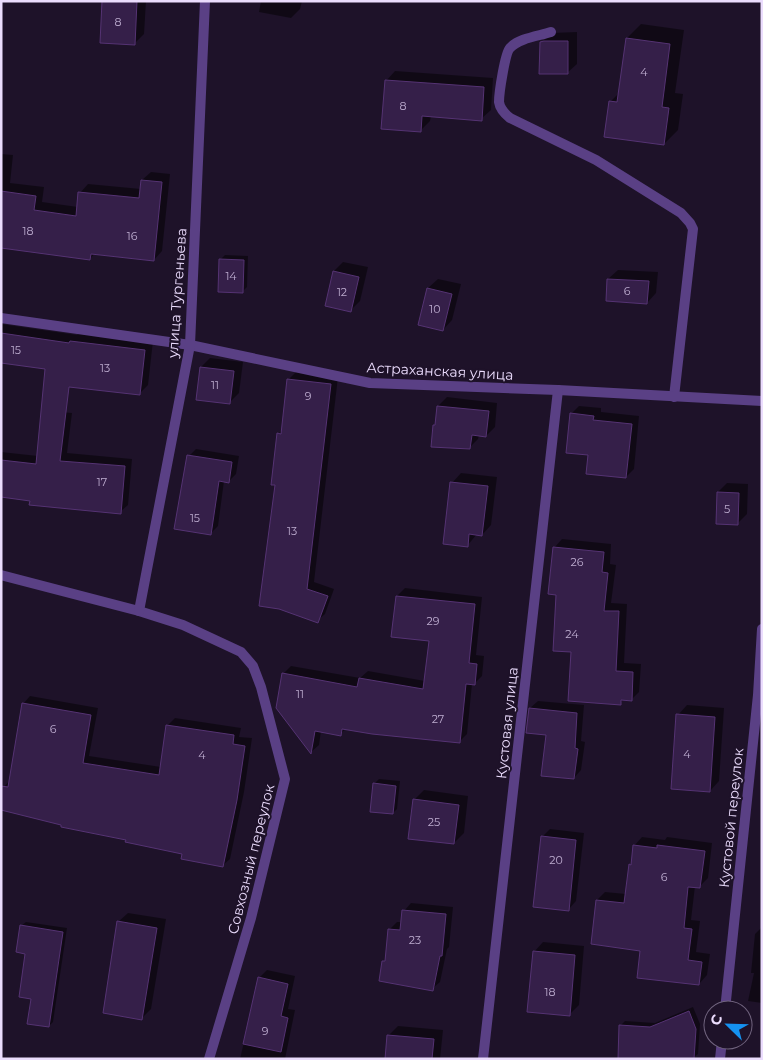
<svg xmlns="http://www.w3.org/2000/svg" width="763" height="1060" viewBox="0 0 763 1060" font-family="Montserrat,sans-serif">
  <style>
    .shadow { fill: #0007 }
    .building { fill: #351f49; stroke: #553373 }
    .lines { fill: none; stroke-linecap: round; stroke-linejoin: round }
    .lane { stroke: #5a4085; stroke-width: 10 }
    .street { stroke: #5a4085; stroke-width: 10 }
    .labels { text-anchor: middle; stroke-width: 4; stroke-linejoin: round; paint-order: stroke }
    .number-label { font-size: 11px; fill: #beadd0 }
    .street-label { font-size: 14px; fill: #ebdcfd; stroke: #1e1229 }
  </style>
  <rect width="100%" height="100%" fill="#1e1229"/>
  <g class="shadow">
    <polygon points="103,1 146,1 144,34 135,43"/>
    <polygon points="261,1 302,1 300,9 291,18 259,12"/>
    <polygon points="641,24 684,30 675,93 683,94 678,130 664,144 610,102 620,92 627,38"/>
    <polygon points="577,32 577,64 567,73 541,43 551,33"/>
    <polygon points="395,71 493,78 491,110 481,119 431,116 430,121 421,130 386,81"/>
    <polygon points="1,154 13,155 10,183 44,187 42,202 78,207 80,193 88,184 141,189 142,180 151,172 170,174 162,251 154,260 95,253 90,259 1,247"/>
    <polygon points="225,255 248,256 247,287 242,292 221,259"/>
    <polygon points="343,262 368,267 360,301 350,311 334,271"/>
    <polygon points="618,270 658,272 656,293 647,303 608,279"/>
    <polygon points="438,279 461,284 452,320 443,330 420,324 428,288"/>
    <polygon points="1,324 77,335 80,333 153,341 148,385 139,394 47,368 1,361"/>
    <polygon points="210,358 243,362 239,393 229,403 201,367"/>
    <polygon points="296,372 338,377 314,582 334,589 325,614 317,621 280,608 278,434 283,429 288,380"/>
    <polygon points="447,397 497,403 495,427 486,436 479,435 478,439 469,448 434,425 436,423 438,406"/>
    <polygon points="579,406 601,408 601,412 639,416 634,469 626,477 589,454 571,414"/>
    <polygon points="50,411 72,413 67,453 132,459 128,505 120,512 1,496 1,452 38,456"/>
    <polygon points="196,449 239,456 236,474 229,481 224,481 218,526 211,533 189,456"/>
    <polygon points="461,473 497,477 491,525 482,535 477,534 467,546 452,483"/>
    <polygon points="727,483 748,484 747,514 737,524 718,492"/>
    <polygon points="562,539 611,544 610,564 616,565 611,603 627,604 624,663 641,664 639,692 631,700 624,699 620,703 573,651 558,594 554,548"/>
    <polygon points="405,588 482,597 476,655 484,656 482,676 474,684 472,684 467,734 459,742 346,729 340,734 321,731 319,745 311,752 283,674 291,666 360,678 368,671 425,681 430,640 397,596"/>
    <polygon points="30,696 98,708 89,756 161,767 167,726 175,718 241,728 239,737 252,738 244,792 230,859 222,866 183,853 127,839 4,787 10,780 23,704"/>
    <polygon points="538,701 584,705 581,741 585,742 581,770 574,778 530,708"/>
    <polygon points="687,705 724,708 719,781 710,791 678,715"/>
    <polygon points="379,779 400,781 397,809 393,813 374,784"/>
    <polygon points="424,790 468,796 464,833 454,843 414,800"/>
    <polygon points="550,829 584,833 576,901 568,910 542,837"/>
    <polygon points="642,837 665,840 667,837 712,843 708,878 699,887 695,886 691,920 700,921 696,952 710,954 707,975 699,984 642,950 597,900 605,892 626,894 630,865 632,862 634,846"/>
    <polygon points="411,903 453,907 449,947 447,949 440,982 432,989 384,961 386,959 389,930 397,922 402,922 404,911"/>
    <polygon points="128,913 166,919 151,1009 141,1019 118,922"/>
    <polygon points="26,922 67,928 53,1022 49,1026 33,998 21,926"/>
    <polygon points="762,927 762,1003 748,1001 754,973 751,973 755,934"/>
    <polygon points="543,942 584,946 579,1005 569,1015 534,952"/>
    <polygon points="267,970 295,976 288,1009 295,1010 285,1059 240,1059 259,978"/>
    <polygon points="693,1007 700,1024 698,1054 693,1058 620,1026 625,1021 655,1023"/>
    <polygon points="398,1026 443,1030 440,1059 386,1059 389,1035"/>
  </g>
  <g class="building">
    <polygon points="102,1 137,1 135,45 100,43"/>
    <polygon points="626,38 670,44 662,107 669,108 664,145 604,137 609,101 617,102"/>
    <polygon points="544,41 568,41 568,74 539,74 540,42"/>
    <polygon points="385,80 484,87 482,121 422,116 421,132 381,129"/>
    <polygon points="141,180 162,182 154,261 91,254 90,260 1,248 1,191 36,196 34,210 76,216 78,192 139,198"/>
    <polygon points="219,259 244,260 243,293 218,292"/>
    <polygon points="333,271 359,277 351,312 325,306"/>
    <polygon points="607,279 649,281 647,304 606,301"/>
    <polygon points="427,288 452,294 443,331 418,325"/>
    <polygon points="1,333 69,343 70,341 145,350 140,395 69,387 60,461 125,466 121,514 29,505 30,501 1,497 1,460 36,464 45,369 1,363"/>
    <polygon points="200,367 234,371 230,404 196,400"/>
    <polygon points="287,379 331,384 307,589 328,596 318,623 279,609 259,606 275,485 271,485 277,433 281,434"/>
    <polygon points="437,406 489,411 486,437 472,435 470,449 431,447 433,425 435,425"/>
    <polygon points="570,413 594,416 593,420 632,424 626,478 586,474 588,455 566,453"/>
    <polygon points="187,455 232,462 229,483 219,481 211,535 174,529"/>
    <polygon points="450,482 488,486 482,536 469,534 468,547 443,544"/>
    <polygon points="717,492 739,493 738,525 716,524"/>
    <polygon points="553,547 604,552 602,572 608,573 604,611 619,611 616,671 633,672 632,701 621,700 621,705 568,701 571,652 553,651 556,595 548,594"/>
    <polygon points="396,596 475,604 469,663 477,664 475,685 466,684 460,743 372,734 342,729 341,736 315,731 311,754 276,708 282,673 357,687 359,678 423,689 429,641 391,637"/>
    <polygon points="22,703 91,715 83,763 159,775 166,725 234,735 233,744 245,746 237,800 223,867 181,859 182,854 125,842 126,840 61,827 61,825 1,810 1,786 8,787"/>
    <polygon points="529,708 577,713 575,748 578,749 574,779 541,776 546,735 526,733"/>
    <polygon points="676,714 715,717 710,792 671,789"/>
    <polygon points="373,783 396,786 393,814 370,812"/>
    <polygon points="413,799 459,805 454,844 408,839"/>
    <polygon points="541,836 576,840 569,911 533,907"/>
    <polygon points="633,845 657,848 657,845 705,851 700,888 688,887 684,928 692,929 688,960 702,962 699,985 637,978 640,951 591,944 596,900 624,903 629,864 631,865"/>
    <polygon points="402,910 446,914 442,956 440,956 433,991 379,981 382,961 385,961 388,929 400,930"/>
    <polygon points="117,921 157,928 142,1020 103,1013"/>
    <polygon points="20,925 63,932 49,1027 27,1024 31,999 19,997 25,954 16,952"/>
    <polygon points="533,951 575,955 570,1016 527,1012"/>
    <polygon points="258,977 288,984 281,1016 288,1018 281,1052 243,1044"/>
    <polygon points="689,1011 696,1029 694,1059 618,1059 619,1025 650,1027"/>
    <polygon points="387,1035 434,1039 432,1059 385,1059"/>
  </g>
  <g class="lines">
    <path class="lane" d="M551,32C539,36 519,38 510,48C505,53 499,93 499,102C500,109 505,114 510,118L596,160L681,213L690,223L693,229L674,397"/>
    <g class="street">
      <polyline points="1,318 190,345 370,383 558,390 762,401"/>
      <polyline points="1,575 139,611 183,625 241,652 253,666 261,687 285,779 251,918 209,1059"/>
      <polyline points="139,611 190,345 205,1"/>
      <polyline points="725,1010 758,695 762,629"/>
      <polyline points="483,1059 558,390"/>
      <polyline points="720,1059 722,1040"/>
    </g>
  </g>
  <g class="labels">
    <g class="number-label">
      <text x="118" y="26">8</text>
      <text x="644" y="76">4</text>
      <text x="403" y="110">8</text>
      <text x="28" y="235">18</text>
      <text x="132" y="240">16</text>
      <text x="231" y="280">14</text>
      <text x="627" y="295">6</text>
      <text x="342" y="296">12</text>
      <text x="435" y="313">10</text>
      <text x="16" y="354">15</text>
      <text x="105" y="372">13</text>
      <text x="215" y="389">11</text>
      <text x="308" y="400">9</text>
      <text x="102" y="486">17</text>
      <text x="727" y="513">5</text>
      <text x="195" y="522">15</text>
      <text x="292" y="535">13</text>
      <text x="577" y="566">26</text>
      <text x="433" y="625">29</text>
      <text x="572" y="638">24</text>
      <text x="300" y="698">11</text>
      <text x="438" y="723">27</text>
      <text x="53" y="733">6</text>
      <text x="687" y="758">4</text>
      <text x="202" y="759">4</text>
      <text x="434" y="826">25</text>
      <text x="556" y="864">20</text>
      <text x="664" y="881">6</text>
      <text x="415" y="944">23</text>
      <text x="550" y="996">18</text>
      <text x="265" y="1035">9</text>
    </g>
    <g class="street-label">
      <text transform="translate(177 293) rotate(-86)" y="5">улица Тургеньева</text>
      <text transform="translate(440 371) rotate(3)" y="5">Астраханская улица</text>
      <text transform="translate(507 723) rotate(-84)" y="5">Кустовая улица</text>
      <text transform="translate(731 818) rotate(-84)" y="5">Кустовой переулок</text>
      <text transform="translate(251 859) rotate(-76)" y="5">Совхозный переулок</text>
    </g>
  </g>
  <rect width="763" height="1060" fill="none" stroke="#ebdcfd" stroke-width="5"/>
  <g transform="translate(728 1025) rotate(293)"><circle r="24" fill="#1e1229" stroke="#70637e"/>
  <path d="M0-4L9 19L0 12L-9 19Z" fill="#1592f1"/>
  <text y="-8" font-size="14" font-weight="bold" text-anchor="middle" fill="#ebdcfd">С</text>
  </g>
</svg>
